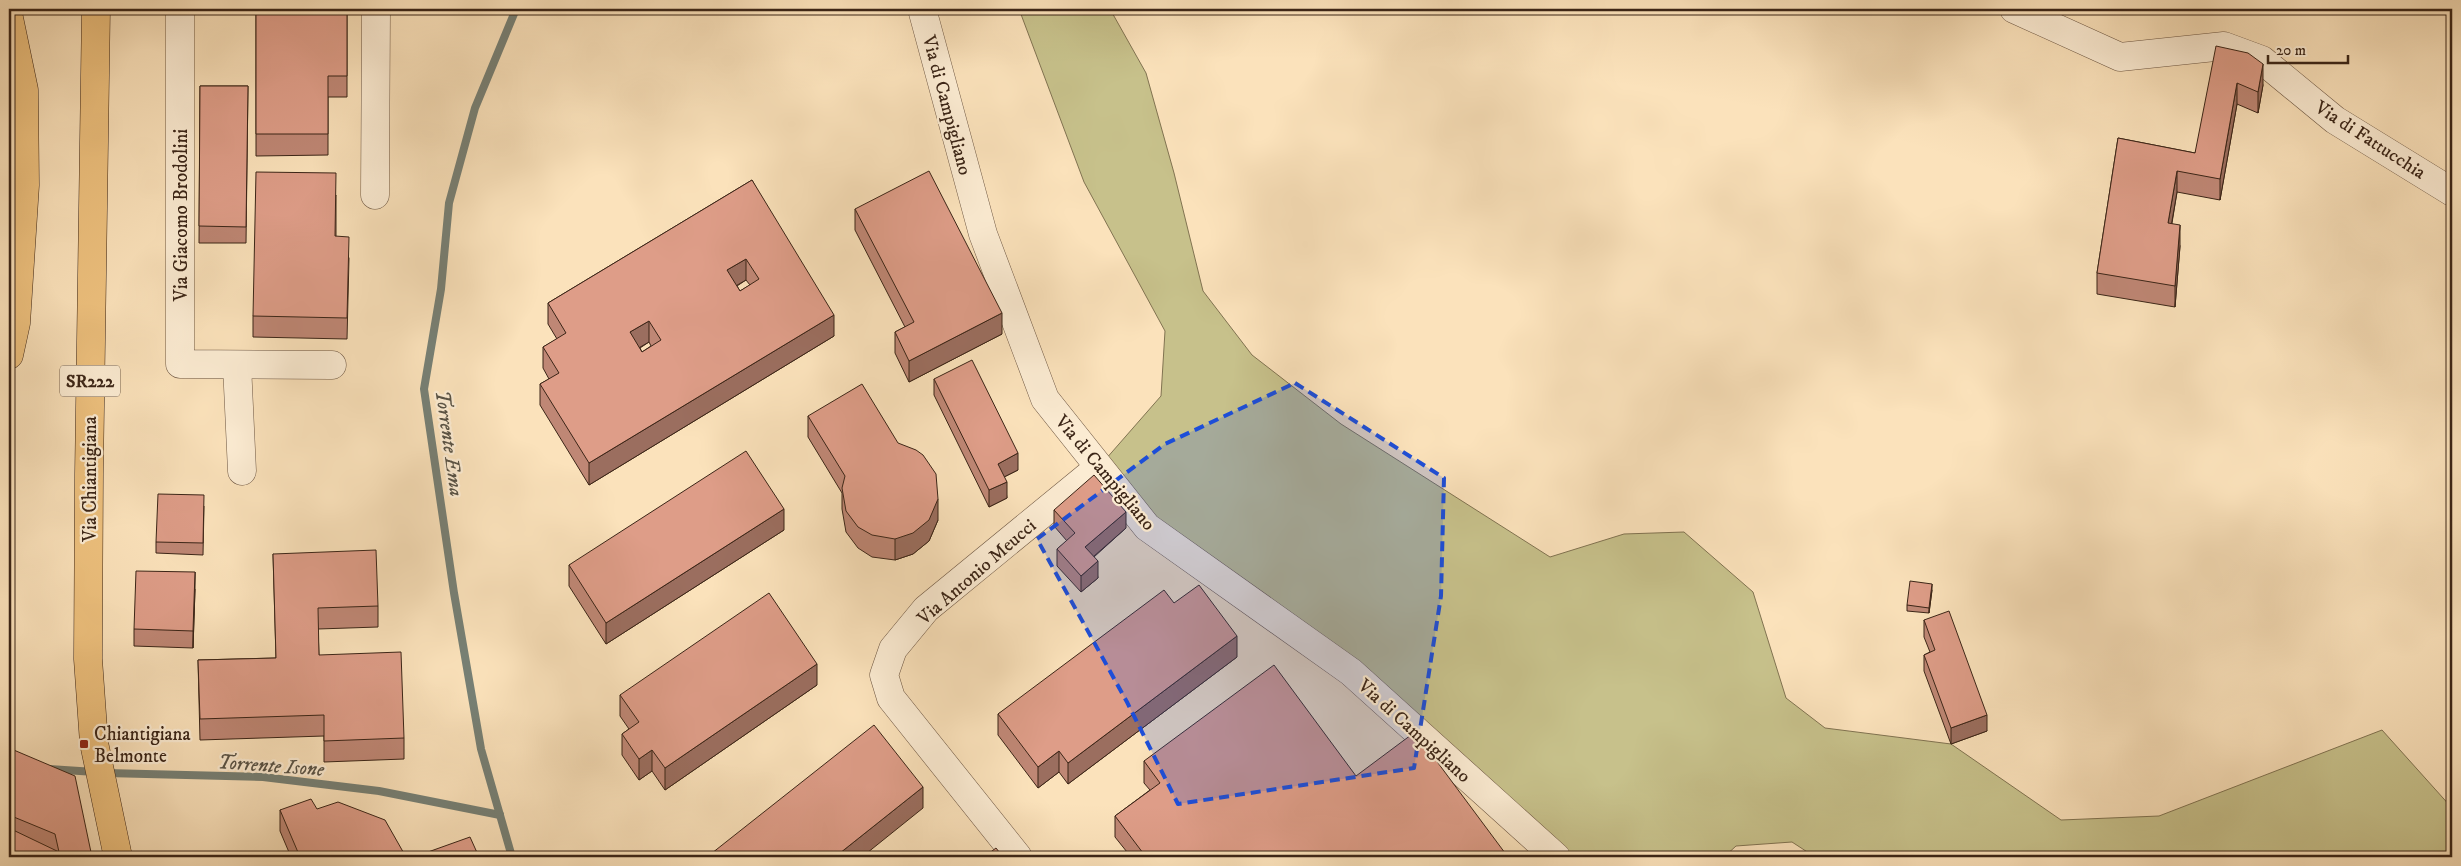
<svg xmlns="http://www.w3.org/2000/svg" width="2461" height="866" viewBox="0 0 2461 866" font-family="'IM FELL DW Pica',serif">
  <style>
    .green { fill: #c7c18b; stroke: #817351 }
    .lines { fill: none; stroke-linecap: round; stroke-linejoin: round }
    .stream { stroke: #778075; stroke-width: 8 }
    .minor-casing { stroke: #6b5440; stroke-width: 29 }
    .major-casing { stroke: #3b2517; stroke-width: 29 }
    .minor { stroke: #fcecd3; stroke-width: 28 }
    .major { stroke: #eec17e; stroke-width: 28 }
    .wall { fill: #bf8775; stroke: #3b2517; fill-rule: evenodd }
    .shaded-wall { fill: #9b6e5f; stroke: #3b2517 }
    .building { fill: #de9d88; stroke: #3b2517; fill-rule: evenodd }
    .marked { fill: #1d4ed8; fill-opacity: 0.2; stroke: #1d4ed8; stroke-width: 4; stroke-dasharray: 10 6; stroke-linejoin: round }
    .poi-dot { fill: #8f2418; stroke: #fcecd3; stroke-width: 2 }
    .labels { text-anchor: middle; stroke-width: 4.5; stroke-linejoin: round; paint-order: stroke }
    .shield { fill: #fcecd3; stroke: #75614f; stroke-width: 1 }
    .shield-label { font-size: 18px; font-weight: bold; fill: #3b2517 }
    .street-label { font-size: 19px; fill: #3b2517; stroke: #fcecd3 }
    .poi-label { font-size: 19px; fill: #3b2517; stroke: #fcecd3; text-anchor: start }
    .water-label { font-size: 20px; font-style: italic; fill: #595346; stroke: #fcecd3 }
  </style>
  <rect width="100%" height="100%" fill="#fbe2bb"/>
  <filter id="stains"><feTurbulence type="fractalNoise" baseFrequency=".004" numOctaves="4"/><feColorMatrix values="0 0 0 0 .2 0 0 0 0 .09 0 0 0 0 .02 0 0 0 .5 -.17"/></filter>
  <radialGradient id="worn" r=".72"><stop offset=".6" stop-color="#630" stop-opacity="0"/><stop offset="1" stop-color="#630" stop-opacity=".3"/></radialGradient>
  <polygon class="green" points="1019,9 1110,9 1146,73 1174,173 1203,291 1252,355 1341,424 1550,557 1624,534 1684,532 1753,592 1786,698 1825,728 1951,744 2061,820 2159,816 2382,730 2452,808 2452,857 1815,857 1792,842 1736,846 1724,857 1556,857 1351,672 1147,527 1098,468 1161,396 1165,331 1084,182"/>
  <g class="lines">
    <g class="stream">
      <polyline points="49,769 95,772"/>
      <polyline points="106,773 263,777 379,791 500,815"/>
      <polyline points="512,857 481,749 454,593 424,389 441,289 449,203 475,108 516,9"/>
    </g>
    <g class="minor-casing">
      <g id="minor">
        <polyline points="180,9 180,364 332,365"/>
        <polyline points="922,9 983,234 1045,399 1147,527 1351,672 1556,857"/>
        <polyline points="2014,9 2120,57 2224,46 2262,60 2335,120 2452,192"/>
        <polyline points="375,195 376,9"/>
        <polyline points="237,365 242,471"/>
        <polyline points="1018,857 891,698 884,675 893,649 926,609 1098,468"/>
      </g>
    </g>
    <g class="major-casing">
      <g id="major">
        <polyline points="96,9 89,474 88,659 94,743 118,857"/>
        <polyline points="9,18 24,90 25,185 16,323 9,355"/>
      </g>
    </g>
    <use href="#minor" class="minor"/>
    <use href="#major" class="major"/>
  </g>
  <g class="wall">
    <polygon points="256,9 347,9 347,97 328,97 328,155 256,156"/>
    <polygon points="2248,53 2263,85 2258,113 2237,104 2220,200 2177,192 2172,223 2180,246 2175,307 2097,294 2097,273 2118,138 2195,153"/>
    <polygon points="200,86 248,86 246,243 199,243"/>
    <path d="M752,180L834,336L589,485L540,405V384L549,379L543,368V347L557,339L548,324V303ZM746,280L750,285L740,291L737,286ZM649,342L651,346L642,352L640,348Z"/>
    <polygon points="336,195 336,236 349,258 347,339 253,337 253,316"/>
    <polygon points="855,209 1002,334 909,382 895,353 895,332 905,327 855,230"/>
    <polygon points="934,379 1018,470 1004,477 1007,498 989,507 934,395"/>
    <polygon points="808,416 938,520 929,541 913,554 895,560 872,557 858,548 846,532 842,509 842,493 808,437"/>
    <polygon points="204,506 203,555 156,553 156,542"/>
    <polygon points="1054,510 1126,528 1094,557 1098,578 1081,592 1057,566 1057,549 1067,541 1054,526"/>
    <polygon points="784,530 606,644 569,586 569,565"/>
    <polygon points="273,554 378,606 378,627 318,629 319,655 404,738 404,759 324,762 324,736 200,740 198,660 276,658"/>
    <polygon points="195,589 193,648 134,646 134,629"/>
    <polygon points="1932,590 1929,613 1907,611 1907,605"/>
    <polygon points="1174,603 1237,657 1068,784 1059,772 1038,788 998,735 998,714"/>
    <polygon points="1924,620 1987,731 1951,744 1924,671 1924,655 1930,652 1924,637"/>
    <polygon points="817,685 665,790 652,771 639,780 622,755 622,734 629,729 620,716 620,695"/>
    <polygon points="9,748 92,857 9,857"/>
    <polygon points="1144,761 1356,776 1508,857 1131,857 1115,837 1115,816 1150,790 1144,783"/>
    <polygon points="280,810 406,857 291,857 280,831"/>
  </g>
  <g class="shaded-wall">
    <polygon points="2263,64 2263,85 2258,113 2258,92"/>
    <polygon points="2237,83 2237,104 2220,200 2220,179"/>
    <polygon points="2177,171 2177,192 2168,244 2168,223"/>
    <polygon points="2180,225 2180,246 2175,307 2175,286"/>
    <polygon points="746,259 746,280 727,291 727,270"/>
    <polygon points="1002,313 1002,334 909,382 909,361"/>
    <polygon points="834,315 834,336 589,485 589,463"/>
    <polygon points="649,321 649,342 630,353 630,332"/>
    <polygon points="1018,453 1018,470 998,480 998,464"/>
    <polygon points="1007,482 1007,498 989,507 989,490"/>
    <polygon points="938,499 938,520 929,541 913,554 895,560 895,539"/>
    <polygon points="784,509 784,530 606,644 606,623"/>
    <polygon points="1126,512 1126,528 1085,564 1085,547"/>
    <polygon points="1098,561 1098,578 1081,592 1081,576"/>
    <polygon points="195,572 195,589 193,648 193,631"/>
    <polygon points="1932,584 1932,590 1929,613 1929,608"/>
    <polygon points="1237,636 1237,657 1068,784 1068,763"/>
    <polygon points="817,664 817,685 665,790 665,768"/>
    <polygon points="1987,715 1987,731 1951,744 1951,728"/>
    <polygon points="652,750 652,771 639,780 639,759"/>
    <polygon points="1059,751 1059,772 1038,788 1038,767"/>
    <polygon points="923,787 923,808 862,857 835,857"/>
  </g>
  <g class="building">
    <polygon points="256,9 347,9 347,76 328,76 328,134 256,134"/>
    <polygon points="2216,46 2248,53 2263,64 2258,92 2237,83 2220,179 2177,171 2168,223 2180,225 2175,286 2097,273 2118,138 2195,153"/>
    <polygon points="200,86 248,86 246,227 199,226"/>
    <polygon points="929,171 1002,313 909,361 895,332 914,322 855,209"/>
    <polygon points="256,172 336,173 335,236 349,237 347,318 253,316"/>
    <path d="M752,180L834,315L589,463L540,384L559,373L543,347L566,333L548,303ZM746,259L759,279L740,291L727,270ZM649,321L661,340L642,352L630,332Z"/>
    <polygon points="972,360 1018,453 998,464 1007,482 989,490 934,379"/>
    <polygon points="862,384 898,443 916,450 923,455 936,474 938,499 929,520 913,533 895,539 872,535 858,527 846,511 842,488 845,476 808,416"/>
    <polygon points="746,451 784,509 606,623 569,565"/>
    <polygon points="1094,475 1126,512 1085,547 1098,561 1081,576 1057,549 1075,533 1054,510"/>
    <polygon points="158,494 204,495 203,543 156,542"/>
    <polygon points="376,550 378,606 318,608 319,655 401,652 404,738 324,741 324,715 200,719 198,660 276,658 273,554"/>
    <polygon points="136,571 195,572 193,631 134,629"/>
    <polygon points="1910,581 1932,584 1929,608 1907,605"/>
    <polygon points="1199,585 1237,636 1068,763 1059,751 1038,767 998,714 1164,590 1174,603"/>
    <polygon points="769,593 817,664 665,768 652,750 639,759 622,734 639,722 620,695"/>
    <polygon points="1949,611 1987,715 1951,728 1924,655 1935,650 1924,620"/>
    <polygon points="1274,665 1356,776 1415,732 1508,857 1146,857 1115,816 1160,783 1144,761"/>
    <polygon points="874,725 923,787 835,857 707,857"/>
    <polygon points="9,748 75,776 92,857 9,857 9,832 11,829 59,852 55,834 9,815"/>
    <polygon points="311,799 317,809 338,802 385,820 406,857 300,857 280,810"/>
    <polygon points="470,837 479,857 414,857"/>
    <polygon points="996,848 1003,857 984,857"/>
  </g>
  <path class="marked" d="M1295,383L1444,478L1441,596L1414,768L1178,804L1127,702L1037,539L1165,444Z"/>
  <rect class="poi-dot" x="79" y="739" width="10" height="10" rx="2.5"/>
  <g class="labels">
    <rect class="shield" x="60" y="365.5" width="60" height="31" rx="4"/>
    <g class="shield-label">
      <text x="90" y="387">SR222</text>
    </g>
    <g class="street-label">
      <text transform="translate(948 105) rotate(75)" y="7">Via di Campigliano</text>
      <text transform="translate(2371 139) rotate(33)" y="7">Via di Fattucchia</text>
      <text transform="translate(180 215) rotate(-90)" y="7">Via Giacomo Brodolini</text>
      <text transform="translate(1106 472) rotate(50)" y="7">Via di Campigliano</text>
      <text transform="translate(89 479) rotate(-90)" y="7">Via Chiantigiana</text>
      <text transform="translate(976 571) rotate(-41)" y="7">Via Antonio Meucci</text>
      <text transform="translate(1415 730) rotate(42)" y="7">Via di Campigliano</text>
    </g>
    <g class="poi-label">
      <text x="94" y="740">Chiantigiana<tspan x="94" dy="22">Belmonte</tspan></text>
    </g>
    <g class="water-label">
      <text transform="translate(450 443) rotate(82)" y="7">Torrente Ema</text>
      <text transform="translate(271 765) rotate(4)" y="7">Torrente Isone</text>
    </g>
  </g>
  <rect width="2461" height="866" fill="none" stroke="#fbe2bb" stroke-width="30"/>
  <rect x="10" y="10" width="2441" height="846" fill="none" stroke="#3b2517" stroke-width="2.5"/>
  <rect x="15" y="15" width="2431" height="836" fill="none" stroke="#3b2517"/>
  <path d="M2268 55v8h80v-8" fill="none" stroke="#3b2517" stroke-width="2.5"/>
  <text x="2276" y="55" font-size="15" fill="#3b2517" stroke="#fcecd3" stroke-width="4" paint-order="stroke">20 m</text>
  <rect width="100%" height="100%" filter="url(#stains)"/>
  <rect width="100%" height="100%" fill="url(#worn)"/>
</svg>
